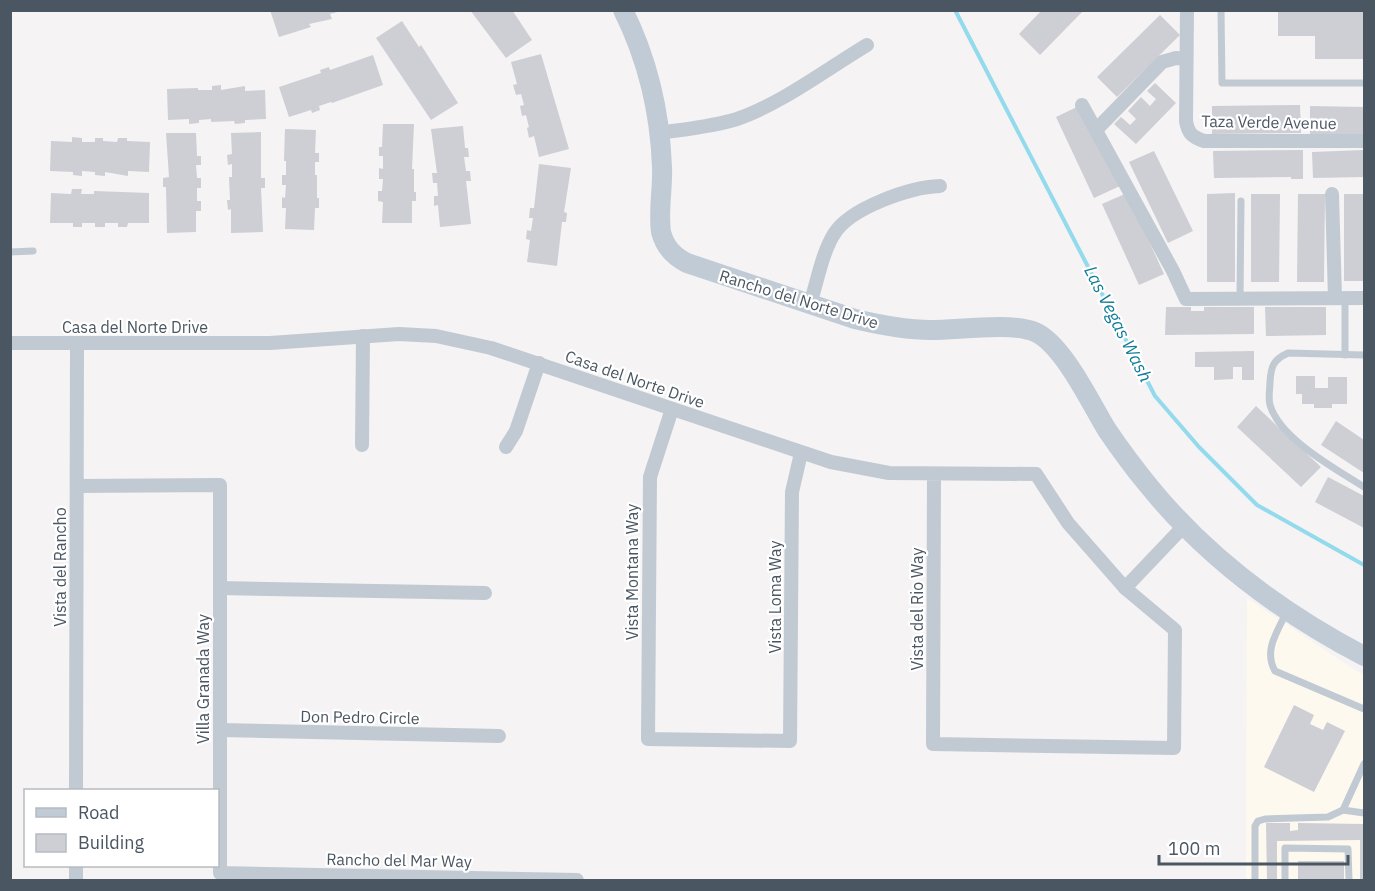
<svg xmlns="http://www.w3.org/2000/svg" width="1375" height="891" viewBox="0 0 1375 891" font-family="'IBM Plex Sans',sans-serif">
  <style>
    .commercial { fill: #fdf9ef }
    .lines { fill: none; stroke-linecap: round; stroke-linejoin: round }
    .stream { stroke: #92daec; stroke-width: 4 }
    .building { fill: #cdcfd5 }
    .lane { stroke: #c1cad2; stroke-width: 7 }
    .street { stroke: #c1cad2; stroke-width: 14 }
    .secondary { stroke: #c1cbd6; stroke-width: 20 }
    .labels { text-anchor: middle; stroke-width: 4.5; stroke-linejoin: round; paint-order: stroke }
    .street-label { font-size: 16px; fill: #4a5661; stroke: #fff }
    .water-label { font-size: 18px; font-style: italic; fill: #0f7c97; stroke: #fff }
  </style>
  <rect width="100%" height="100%" fill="#f5f3f3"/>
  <polygon class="commercial" points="1247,598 1364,676 1364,880 1246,880"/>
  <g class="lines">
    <polyline class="stream" points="955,10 1155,396 1199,447 1257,505 1364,565"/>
  </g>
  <g class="building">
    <polygon points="270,10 341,10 341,11 330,14 332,19 309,24 311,27 279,37"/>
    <polygon points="470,10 512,10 532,40 506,58"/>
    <polygon points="1042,10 1084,10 1040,55 1019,34"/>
    <polygon points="1278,10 1364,10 1364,59 1315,59 1315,36 1278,36"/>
    <polygon points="1160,15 1180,35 1117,97 1097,77"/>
    <polygon points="402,21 419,47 421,45 458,103 431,120 376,38"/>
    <polygon points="541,54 569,149 539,157 534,136 529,138 527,128 529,127 526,115 522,116 520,106 524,105 521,94 516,95 513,85 517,84 511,62"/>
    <polygon points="373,55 383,85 332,103 331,102 319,106 320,110 312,113 311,110 289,117 279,87 321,73 320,70 329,67 330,70"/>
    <polygon points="1155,83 1176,103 1136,144 1114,124 1121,117 1130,125 1136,119 1128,111 1141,97 1150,106 1156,99 1147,91"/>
    <polygon points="221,85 221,90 245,86 245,91 265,90 266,119 245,120 245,123 235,124 234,121 211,122 211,119 199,120 199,123 189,124 189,119 168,120 167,89 198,88 198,90 212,90 212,86"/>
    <polygon points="1081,105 1120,186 1094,198 1056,117"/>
    <polygon points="1300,105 1301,133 1212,134 1212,106"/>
    <polygon points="1310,106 1364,107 1364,134 1310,134"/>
    <polygon points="383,124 414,124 412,169 414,169 414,192 416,192 416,201 412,201 412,223 382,223 383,202 378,201 378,191 382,191 383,179 379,179 379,168 383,169 383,156 379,156 379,147 382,147"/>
    <polygon points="463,126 465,148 468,148 469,157 464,157 466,171 470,171 471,181 466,181 471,224 440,227 438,205 434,206 434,196 438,196 437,183 433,183 432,173 437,173 431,129"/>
    <polygon points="285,129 316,130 315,153 319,153 319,162 315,162 315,175 317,175 317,198 319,198 319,208 315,208 314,230 285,229 286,208 282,208 282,197 285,198 286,185 282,185 282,175 286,175 286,161 284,161"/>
    <polygon points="261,132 261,178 265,178 265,188 261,188 263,232 231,233 231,209 228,210 227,200 230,200 229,177 232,177 232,164 228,165 227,155 232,154 231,133"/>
    <polygon points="166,133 196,133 197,156 201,156 201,165 196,165 197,178 201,178 201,188 197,188 197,201 201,201 201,211 196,211 196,232 167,233 166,187 163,187 163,178 169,177"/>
    <polygon points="72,137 82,138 82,142 95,142 95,138 103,138 103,141 117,142 118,138 127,138 127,141 150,142 149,172 128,171 128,176 105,172 105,176 95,175 95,172 82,171 82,176 73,175 73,172 50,171 51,141 72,142"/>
    <polygon points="1303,150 1303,179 1291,179 1291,177 1214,178 1213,151"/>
    <polygon points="1364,150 1364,177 1313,178 1312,152"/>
    <polygon points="1154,151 1193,231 1168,243 1129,162"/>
    <polygon points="539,164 571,168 564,212 567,213 566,222 562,222 557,266 527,262 530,240 526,239 527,230 531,231 533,218 529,218 530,208 534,208"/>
    <polygon points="72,189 82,189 81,194 94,194 94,191 149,193 149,223 128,223 127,227 118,227 118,223 105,223 105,227 95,227 95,223 82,223 82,227 73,227 73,223 50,223 51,193 71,194"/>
    <polygon points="1127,193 1164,274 1139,285 1102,204"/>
    <polygon points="1235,193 1235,282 1207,282 1207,194"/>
    <polygon points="1251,194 1280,194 1279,282 1251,282"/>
    <polygon points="1298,194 1325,194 1324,282 1297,282"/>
    <rect x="1344" y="194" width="20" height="87"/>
    <polygon points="1166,307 1191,307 1191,311 1204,311 1204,307 1254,307 1254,334 1165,335"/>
    <polygon points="1265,307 1326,307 1326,335 1266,336"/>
    <polygon points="1254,351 1254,380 1242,380 1242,367 1233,367 1233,379 1214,380 1214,367 1195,367 1195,352"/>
    <polygon points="1296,376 1315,376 1315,388 1328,388 1328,377 1347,377 1347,404 1332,404 1332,408 1314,408 1314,404 1302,404 1302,394 1296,394"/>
    <polygon points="1256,406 1321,467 1301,487 1237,427"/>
    <polygon points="1336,421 1364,440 1364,473 1321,445"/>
    <polygon points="1328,477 1364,496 1364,528 1315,502"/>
    <polygon points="1294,705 1314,715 1310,724 1323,730 1327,722 1345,731 1314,792 1264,767"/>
    <polygon points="1266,823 1290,823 1290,831 1298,830 1298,823 1364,824 1364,880 1360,880 1360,840 1277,841 1277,880 1267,880"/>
    <rect x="1298" y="861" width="46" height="19"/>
  </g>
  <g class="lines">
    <g class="lane">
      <polyline points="1221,10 1222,83 1364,83"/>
      <polyline points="10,252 33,251"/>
      <polyline points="1240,299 1241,201"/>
      <polyline points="1345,355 1345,298"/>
      <path d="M1364,355L1288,353C1273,360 1271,366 1270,382C1270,389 1268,398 1270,405C1280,439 1336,469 1364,487"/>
      <path d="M1287,611C1278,631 1263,650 1275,671L1364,709"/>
      <polyline points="1343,810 1364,813"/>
      <polyline points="1255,880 1255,826 1258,821 1265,819 1328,817 1343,810 1364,764"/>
      <polyline points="1285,880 1285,848 1348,849 1349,880"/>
    </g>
    <g class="street">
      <path d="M1187,10L1186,121C1188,133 1192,137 1204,141H1364"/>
      <polyline points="1082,105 1173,271 1186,299 1364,298"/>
      <polyline points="1096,130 1162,62 1176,58 1186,59"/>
      <path d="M659,133C685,129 712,127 737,119C781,104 827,69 867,45"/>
      <polyline points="1332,194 1335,298"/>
      <path d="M810,304C817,283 822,253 834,234C850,208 910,187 940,186"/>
      <polyline points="10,343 270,343 399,334 436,336 491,348 831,462 889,473 1036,474 1068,523 1125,588 1175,630 1174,748 933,744 934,474"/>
      <polyline points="672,409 650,477 648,739 790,741 792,492 801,453"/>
      <polyline points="362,445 363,336"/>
      <polyline points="506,447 516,431 539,363"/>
      <polyline points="77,486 220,485 220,873 577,880"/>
      <polyline points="220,588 485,593"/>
      <polyline points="1125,588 1184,526"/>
      <polyline points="220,730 499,736"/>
      <polyline points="76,790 77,343"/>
      <polyline points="76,880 76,866"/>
    </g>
    <path class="secondary" d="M623,10C647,58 660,113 662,167C663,188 658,210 661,232C665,247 673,256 687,263L855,319C880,325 905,330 931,330C959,330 1011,322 1035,332C1063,344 1091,404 1107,430C1120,449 1134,468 1148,485C1207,558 1282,613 1364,656"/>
  </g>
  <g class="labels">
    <g class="street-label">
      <text transform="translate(1269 122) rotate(1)" y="6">Taza Verde Avenue</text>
      <text transform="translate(799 299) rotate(17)" y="6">Rancho del Norte Drive</text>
      <text x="135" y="333">Casa del Norte Drive</text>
      <text transform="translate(635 379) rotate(19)" y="6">Casa del Norte Drive</text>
      <text transform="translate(60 567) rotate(-90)" y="6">Vista del Rancho</text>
      <text transform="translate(632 572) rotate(-90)" y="6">Vista Montana Way</text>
      <text transform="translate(775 597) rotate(-90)" y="6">Vista Loma Way</text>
      <text transform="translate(917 609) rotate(-90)" y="6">Vista del Rio Way</text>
      <text transform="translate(203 679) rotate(-90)" y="6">Villa Granada Way</text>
      <text transform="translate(360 717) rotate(1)" y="6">Don Pedro Circle</text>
      <text transform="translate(399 860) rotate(1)" y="6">Rancho del Mar Way</text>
    </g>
    <g class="water-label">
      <text transform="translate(1118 324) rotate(63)" y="6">Las Vegas Wash</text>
    </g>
  </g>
  <rect width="1375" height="891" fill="none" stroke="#4a5661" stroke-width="24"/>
  <rect x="24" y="789" width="195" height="78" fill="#ffffff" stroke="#b7bbc0" stroke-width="1.5"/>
  <rect x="36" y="808" width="30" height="9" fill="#c1cbd6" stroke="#b7bbc0" stroke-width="1.5"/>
  <text x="78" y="819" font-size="18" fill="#4a5661">Road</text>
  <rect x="36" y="834" width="30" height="18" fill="#cdcfd5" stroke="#b7bbc0" stroke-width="1.5"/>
  <text x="78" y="849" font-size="18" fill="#4a5661">Building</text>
  <path d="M1159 855v9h189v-9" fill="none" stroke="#4a5661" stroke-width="3"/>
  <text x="1168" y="855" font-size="18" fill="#4a5661" stroke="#ffffff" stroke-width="4.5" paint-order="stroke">100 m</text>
</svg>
